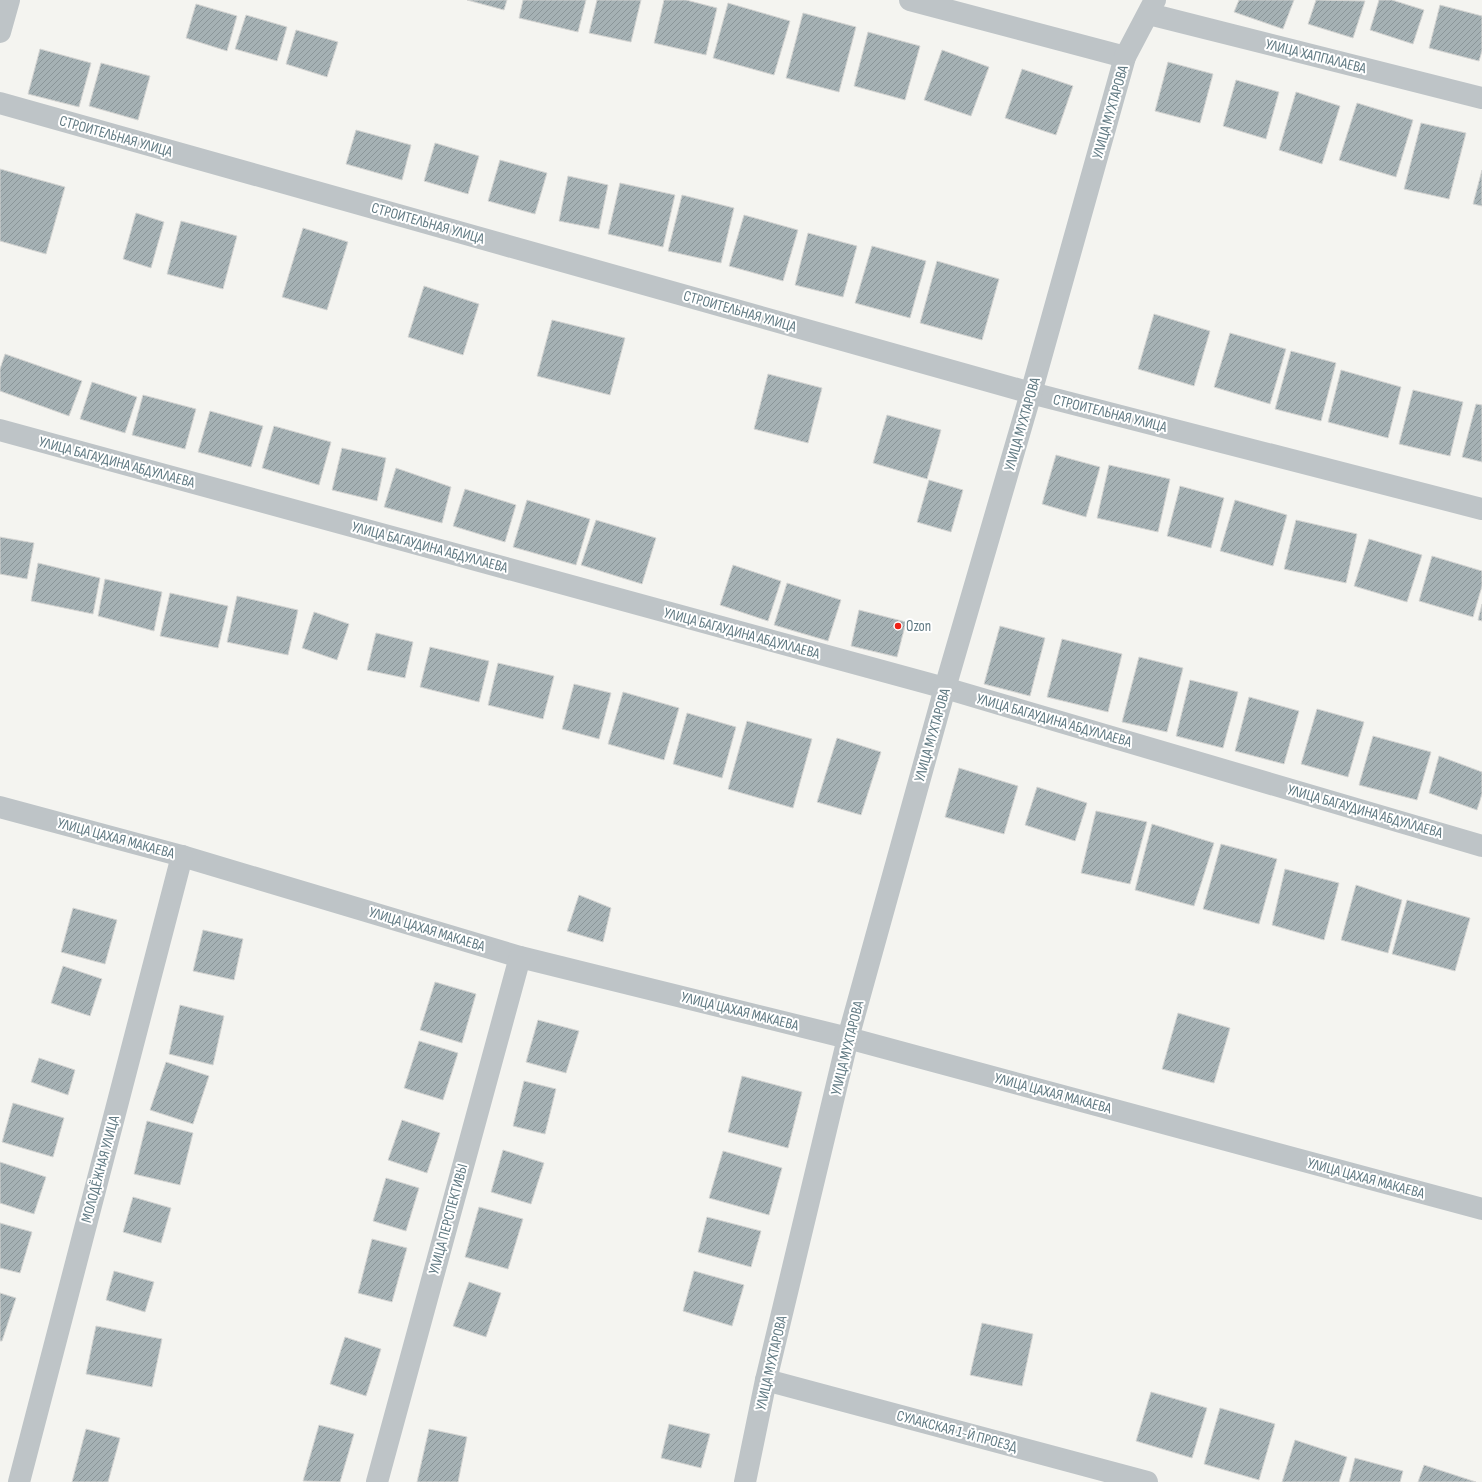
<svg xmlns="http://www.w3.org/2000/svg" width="1482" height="1482" viewBox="0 0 1482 1482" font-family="'Sofia Sans Condensed',sans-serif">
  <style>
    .building { fill: url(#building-hatch); stroke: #d5d5d3 }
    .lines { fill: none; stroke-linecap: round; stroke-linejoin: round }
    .minor { stroke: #bec4c7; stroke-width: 22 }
    .poi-dot { fill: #ee2116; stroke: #fff; stroke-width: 1.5 }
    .labels { text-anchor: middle; stroke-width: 4; stroke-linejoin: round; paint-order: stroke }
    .street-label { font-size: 15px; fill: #617a83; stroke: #fff }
    .poi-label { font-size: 15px; fill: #617a83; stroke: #fff; text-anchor: start }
  </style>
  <defs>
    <pattern id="building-hatch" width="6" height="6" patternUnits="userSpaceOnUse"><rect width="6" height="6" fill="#a5b1b4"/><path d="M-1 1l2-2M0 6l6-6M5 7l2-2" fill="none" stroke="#8a9598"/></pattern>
  </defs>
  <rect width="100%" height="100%" fill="#f4f4f0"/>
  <g class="building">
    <polygon points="467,0 507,0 504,10"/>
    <polygon points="523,0 586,0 578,32 519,18"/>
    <polygon points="597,0 641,0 631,42 589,33"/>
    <polygon points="664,0 686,0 717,8 706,55 654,43"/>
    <polygon points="1239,0 1294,0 1283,29 1234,12"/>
    <polygon points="1316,0 1365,1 1353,38 1308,24"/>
    <polygon points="1379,0 1392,0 1424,10 1413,44 1370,30"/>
    <polygon points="728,3 790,21 774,75 713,58"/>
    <polygon points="196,4 237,16 227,51 186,38"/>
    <polygon points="1440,5 1482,16 1482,51 1479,61 1429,48"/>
    <polygon points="803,13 856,27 839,92 786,78"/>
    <polygon points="246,15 287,27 277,61 235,49"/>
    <polygon points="296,30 338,42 327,77 286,64"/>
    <polygon points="868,32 920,46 905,100 854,86"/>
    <polygon points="40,49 91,63 79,107 28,94"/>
    <polygon points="942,50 989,67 971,116 924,100"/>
    <polygon points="1168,62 1213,74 1200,123 1155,111"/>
    <polygon points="101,63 150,76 138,120 89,106"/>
    <polygon points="1022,69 1073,86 1056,135 1005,118"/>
    <polygon points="1236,80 1279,92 1266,139 1223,126"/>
    <polygon points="1296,92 1340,106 1322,164 1279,150"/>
    <polygon points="1357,103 1413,120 1396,177 1339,160"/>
    <polygon points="1421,123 1466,133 1449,199 1404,189"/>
    <polygon points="356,130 411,145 402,180 346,164"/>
    <polygon points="435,143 479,156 468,194 424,181"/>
    <polygon points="500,160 547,173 535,214 488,201"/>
    <polygon points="0,169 65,187 46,254 0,241"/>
    <polygon points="1482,170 1482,206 1473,204"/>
    <polygon points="568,176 608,185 599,229 559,221"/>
    <polygon points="620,183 675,195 663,247 608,234"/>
    <polygon points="682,195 734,208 721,263 668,251"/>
    <polygon points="136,213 164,222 151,268 123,259"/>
    <polygon points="744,215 798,230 783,281 729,266"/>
    <polygon points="181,221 237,236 223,289 167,274"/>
    <polygon points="303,228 348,242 327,310 282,297"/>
    <polygon points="808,233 857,246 843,297 795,285"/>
    <polygon points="872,246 926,261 910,318 855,303"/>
    <polygon points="937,261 999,279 982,340 920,323"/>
    <polygon points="424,286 479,304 463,355 408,337"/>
    <polygon points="1154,314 1210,331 1194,386 1138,369"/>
    <polygon points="552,320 625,338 610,395 537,376"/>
    <polygon points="1230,333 1286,349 1270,404 1214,387"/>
    <polygon points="1291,351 1336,363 1321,421 1275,409"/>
    <polygon points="5,354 82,381 69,416 0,391 0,369"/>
    <polygon points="1341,370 1401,387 1388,438 1328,422"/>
    <polygon points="768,374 822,388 808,443 754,429"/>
    <polygon points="92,382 137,397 125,433 80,419"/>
    <polygon points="1413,390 1463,402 1450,456 1399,444"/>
    <polygon points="143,395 196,409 185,449 132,435"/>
    <polygon points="1476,404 1482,405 1482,462 1462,457"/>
    <polygon points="210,411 263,426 251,467 198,452"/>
    <polygon points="887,415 941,430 927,479 873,463"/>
    <polygon points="274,426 331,442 319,485 262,468"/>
    <polygon points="342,448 386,458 377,501 332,490"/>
    <polygon points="1056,455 1100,467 1086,517 1042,504"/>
    <polygon points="1109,465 1170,479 1158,532 1097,518"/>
    <polygon points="396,468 451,487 442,523 384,507"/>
    <polygon points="929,480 963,490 951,532 917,522"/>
    <polygon points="1180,486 1224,498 1211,548 1167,536"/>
    <polygon points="465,489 516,505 505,542 453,526"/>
    <polygon points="527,500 590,519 576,565 513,547"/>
    <polygon points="1235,500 1287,515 1273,566 1220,551"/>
    <polygon points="596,520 656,538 642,584 581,565"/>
    <polygon points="1296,520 1357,534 1346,583 1284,569"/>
    <polygon points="0,537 34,543 27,579 0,574"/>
    <polygon points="1369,539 1422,555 1407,602 1354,586"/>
    <polygon points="1432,556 1482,571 1482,586 1473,617 1419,601"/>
    <polygon points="38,563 100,578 93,614 31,601"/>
    <polygon points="733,565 781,581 768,621 720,605"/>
    <polygon points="105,579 162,592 154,631 98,616"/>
    <polygon points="787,583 841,600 828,641 774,625"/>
    <polygon points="170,593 228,606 218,648 160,636"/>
    <polygon points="237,596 298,610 288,655 227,642"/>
    <polygon points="1482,604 1482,621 1478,620"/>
    <polygon points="859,610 906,622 897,657 851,646"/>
    <polygon points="314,612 349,624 337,660 302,648"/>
    <polygon points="1000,626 1045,638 1030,696 984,684"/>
    <polygon points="376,633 413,642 405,678 367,670"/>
    <polygon points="1062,639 1122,654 1108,712 1047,697"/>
    <polygon points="430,647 489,661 479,702 420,687"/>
    <polygon points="1139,657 1183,668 1167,732 1122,722"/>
    <polygon points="498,663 554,676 543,719 488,705"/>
    <polygon points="1190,680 1238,692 1223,748 1176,736"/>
    <polygon points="574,684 611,693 599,739 562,729"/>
    <polygon points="623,692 679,708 664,760 608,744"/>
    <polygon points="1249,697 1299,711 1284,764 1235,751"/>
    <polygon points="1317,709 1364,722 1348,777 1301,764"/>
    <polygon points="687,713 736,727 722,778 673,764"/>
    <polygon points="747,721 812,739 793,808 728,789"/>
    <polygon points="1373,736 1431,752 1417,800 1359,785"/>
    <polygon points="837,738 881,752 861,815 817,802"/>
    <polygon points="1439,756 1482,772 1482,794 1477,810 1429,793"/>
    <polygon points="959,768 1018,786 1004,834 945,817"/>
    <polygon points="1037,787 1087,803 1075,841 1025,825"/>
    <polygon points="1096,811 1147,822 1130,884 1081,873"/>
    <polygon points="1152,824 1214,843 1194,906 1135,890"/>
    <polygon points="1221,844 1277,859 1259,924 1203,909"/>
    <polygon points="1285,869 1339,883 1324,940 1272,925"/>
    <polygon points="1356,885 1402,900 1388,953 1341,940"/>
    <polygon points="579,895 611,908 603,942 567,931"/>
    <polygon points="1407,900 1470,918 1455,971 1392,954"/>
    <polygon points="73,908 117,920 105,964 61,952"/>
    <polygon points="203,930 243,939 234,980 193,971"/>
    <polygon points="63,966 102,979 90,1016 51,1003"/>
    <polygon points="435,982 476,994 462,1043 420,1030"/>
    <polygon points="180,1005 224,1016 213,1065 169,1054"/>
    <polygon points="1178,1013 1230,1028 1214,1083 1162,1069"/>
    <polygon points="538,1020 579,1031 566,1073 526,1062"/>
    <polygon points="419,1041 458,1053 443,1100 404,1088"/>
    <polygon points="39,1058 75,1070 68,1095 31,1082"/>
    <polygon points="166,1062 209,1076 193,1124 150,1110"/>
    <polygon points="742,1076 802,1092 788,1148 728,1132"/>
    <polygon points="524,1081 556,1089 545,1134 513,1126"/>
    <polygon points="13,1103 64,1118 53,1157 2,1142"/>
    <polygon points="402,1120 440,1133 427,1173 388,1160"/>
    <polygon points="147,1121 193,1133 180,1185 134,1174"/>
    <polygon points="503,1150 544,1163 531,1204 491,1192"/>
    <polygon points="723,1151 782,1168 769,1215 709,1198"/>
    <polygon points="0,1162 46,1177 34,1214 0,1203"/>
    <polygon points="386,1178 419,1188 406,1231 373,1221"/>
    <polygon points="133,1197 171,1208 161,1243 123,1232"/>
    <polygon points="479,1207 523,1219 508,1269 465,1257"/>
    <polygon points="707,1217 761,1231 751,1267 698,1252"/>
    <polygon points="0,1223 32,1232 20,1273 0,1268"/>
    <polygon points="372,1239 407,1248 392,1302 358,1293"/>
    <polygon points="114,1271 154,1282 145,1312 106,1300"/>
    <polygon points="694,1271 744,1285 732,1326 683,1311"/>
    <polygon points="469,1282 501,1293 486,1337 453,1326"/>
    <polygon points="0,1293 16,1298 2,1341 0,1341"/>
    <polygon points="982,1323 1033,1334 1022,1386 970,1375"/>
    <polygon points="96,1326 162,1339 152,1387 86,1374"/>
    <polygon points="345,1337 381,1349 366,1396 330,1384"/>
    <polygon points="1151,1392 1207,1408 1192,1458 1136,1441"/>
    <polygon points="1220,1408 1275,1424 1259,1480 1204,1464"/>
    <polygon points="669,1424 710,1434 701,1468 661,1458"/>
    <polygon points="319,1425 354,1434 340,1482 303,1481"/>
    <polygon points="86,1429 120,1438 108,1482 72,1482"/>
    <polygon points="429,1429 467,1437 458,1482 417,1482"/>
    <polygon points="1295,1440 1347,1457 1339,1482 1282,1482"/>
    <polygon points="1355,1458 1403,1471 1400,1482 1349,1482"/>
    <polygon points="1424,1465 1476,1482 1418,1482"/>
  </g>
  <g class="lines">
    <g class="minor">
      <polyline points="910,0 1125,57"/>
      <polyline points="1149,14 1482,98"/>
      <polyline points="0,32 9,0"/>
      <polyline points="0,103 1031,393 1482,509"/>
      <polyline points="0,430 945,688 1482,846"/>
      <polyline points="0,807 182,856 520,957 848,1038 1482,1209"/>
      <polyline points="766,1380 1147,1482"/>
      <polyline points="19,1482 182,856"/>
      <polyline points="377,1482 520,957"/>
      <polyline points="745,1482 766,1380 848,1038 945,688 1031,393 1125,57 1155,0"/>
    </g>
  </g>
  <circle class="poi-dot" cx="898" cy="626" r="4"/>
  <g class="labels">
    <g class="street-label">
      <text transform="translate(1316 56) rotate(14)" y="5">УЛИЦА ХАППАЛАЕВА</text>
      <text transform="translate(1110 112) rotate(-74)" y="5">УЛИЦА МУХТАРОВА</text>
      <text transform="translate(116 136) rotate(16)" y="5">СТРОИТЕЛЬНАЯ УЛИЦА</text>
      <text transform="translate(428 223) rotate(16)" y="5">СТРОИТЕЛЬНАЯ УЛИЦА</text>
      <text transform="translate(740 311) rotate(16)" y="5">СТРОИТЕЛЬНАЯ УЛИЦА</text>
      <text transform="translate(1110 413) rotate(14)" y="5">СТРОИТЕЛЬНАЯ УЛИЦА</text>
      <text transform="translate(1022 424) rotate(-74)" y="5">УЛИЦА МУХТАРОВА</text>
      <text transform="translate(117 462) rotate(15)" y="5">УЛИЦА БАГАУДИНА АБДУЛЛАЕВА</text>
      <text transform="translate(430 547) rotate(15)" y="5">УЛИЦА БАГАУДИНА АБДУЛЛАЕВА</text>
      <text transform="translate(742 633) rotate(15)" y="5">УЛИЦА БАГАУДИНА АБДУЛЛАЕВА</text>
      <text transform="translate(1054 720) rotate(16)" y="5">УЛИЦА БАГАУДИНА АБДУЛЛАЕВА</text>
      <text transform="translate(932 735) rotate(-74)" y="5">УЛИЦА МУХТАРОВА</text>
      <text transform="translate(1365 811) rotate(16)" y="5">УЛИЦА БАГАУДИНА АБДУЛЛАЕВА</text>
      <text transform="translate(116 838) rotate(15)" y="5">УЛИЦА ЦАХАЯ МАКАЕВА</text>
      <text transform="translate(427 929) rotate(17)" y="5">УЛИЦА ЦАХАЯ МАКАЕВА</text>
      <text transform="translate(740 1011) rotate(14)" y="5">УЛИЦА ЦАХАЯ МАКАЕВА</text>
      <text transform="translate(847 1048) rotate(-76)" y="5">УЛИЦА МУХТАРОВА</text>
      <text transform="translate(1053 1093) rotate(15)" y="5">УЛИЦА ЦАХАЯ МАКАЕВА</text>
      <text transform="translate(100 1169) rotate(-75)" y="5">МОЛОДЁЖНАЯ УЛИЦА</text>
      <text transform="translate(1366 1178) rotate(15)" y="5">УЛИЦА ЦАХАЯ МАКАЕВА</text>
      <text transform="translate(448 1219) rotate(-75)" y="5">УЛИЦА ПЕРСПЕКТИВЫ</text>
      <text transform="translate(771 1363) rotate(-77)" y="5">УЛИЦА МУХТАРОВА</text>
      <text transform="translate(957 1431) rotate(15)" y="5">СУЛАКСКАЯ 1-Й ПРОЕЗД</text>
    </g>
    <g class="poi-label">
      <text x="906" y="631">Ozon</text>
    </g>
  </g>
</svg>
